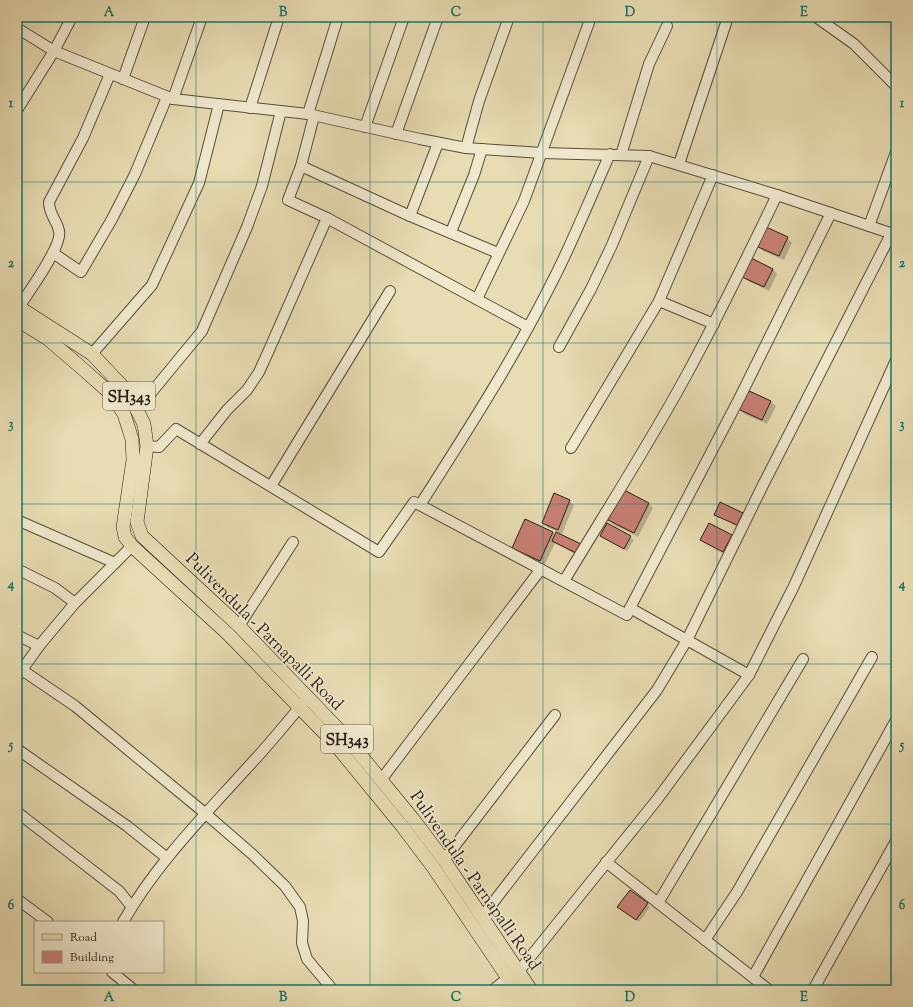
<svg xmlns="http://www.w3.org/2000/svg" width="913" height="1007" viewBox="0 0 913 1007" font-family="'Sorts Mill Goudy',serif">
  <style>
    .shadow { fill: #0003; fill-rule: evenodd }
    .building { fill: #c98076; stroke: #281d17 }
    .lines { fill: none; stroke-linecap: round; stroke-linejoin: round }
    .minor-casing { stroke: #584d3e; stroke-width: 12 }
    .major-casing { stroke: #281d17; stroke-width: 14 }
    .minor { stroke: #f0e8cd; stroke-width: 10 }
    .major { stroke: #e8dcb2; stroke-width: 13 }
    .grid { fill: none; stroke: #0f766e; stroke-width: 1; stroke-opacity: 0.55 }
    .labels { text-anchor: middle; stroke-width: 3; stroke-linejoin: round; paint-order: stroke }
    .shield { fill: #f0e8cd; stroke: #645a4e; stroke-width: 1 }
    .shield-label { font-size: 16px; font-weight: bold; fill: #281d17 }
    .street-label { font-size: 17px; fill: #281d17; stroke: #f0e8cd }
    .neatline { fill: none; stroke: #0f766e; stroke-width: 1.5 }
    .grid-label { font-size: 13px; text-anchor: middle; font-weight: bold; fill: #0f766e }
  </style>
  <rect width="100%" height="100%" fill="#e8dcb2"/>
  <filter id="stains"><feTurbulence type="fractalNoise" baseFrequency=".005" numOctaves="4"/><feColorMatrix values="0 0 0 0 .2 0 0 0 0 .09 0 0 0 0 .02 0 0 0 .5 -.17"/></filter>
  <radialGradient id="worn" r=".72"><stop offset=".6" stop-color="#630" stop-opacity="0"/><stop offset="1" stop-color="#630" stop-opacity=".3"/></radialGradient>
  <g class="shadow">
    <polygon points="787,238 792,243 784,260 763,251 759,246"/>
    <polygon points="773,269 777,274 769,291 748,281 743,276"/>
    <polygon points="748,391 771,402 776,406 767,424 744,414 740,409"/>
    <polygon points="569,501 574,505 562,534 547,527 543,523"/>
    <polygon points="649,504 653,508 638,537 614,525 609,520"/>
    <polygon points="721,504 743,514 746,517 740,528 719,517 716,514"/>
    <polygon points="608,524 634,540 627,551 601,535"/>
    <polygon points="553,533 579,556 555,543 545,564 518,552 513,547"/>
    <path d="M731,536L736,540L728,556L706,545L701,540ZM705,542L728,553L727,555L705,544Z"/>
    <polygon points="647,904 650,907 639,922 619,907"/>
  </g>
  <g class="building">
    <polygon points="766,227 788,237 779,256 758,247"/>
    <polygon points="751,258 773,269 764,287 742,277"/>
    <polygon points="747,390 771,401 762,420 738,409"/>
    <polygon points="624,490 649,503 634,533 608,520"/>
    <polygon points="554,493 570,500 558,530 542,523"/>
    <polygon points="720,502 743,513 737,525 714,515"/>
    <polygon points="525,519 553,532 540,561 512,548"/>
    <polygon points="607,523 631,536 624,549 600,536"/>
    <polygon points="709,523 732,535 723,552 700,540"/>
    <polygon points="556,532 581,544 576,553 552,541"/>
    <polygon points="630,890 648,903 636,920 617,907"/>
  </g>
  <g class="lines">
    <g class="minor-casing">
      <g id="minor">
        <polyline points="816,17 854,44 896,86"/>
        <polyline points="17,28 54,51 173,99 308,114 420,139 466,148 542,153 649,156 777,195 896,235"/>
        <polyline points="123,79 145,17"/>
        <polyline points="173,99 202,17"/>
        <polyline points="250,108 279,17"/>
        <polyline points="17,110 54,51 72,17"/>
        <polyline points="308,114 338,17"/>
        <polyline points="314,116 301,166 288,200 327,218 528,327"/>
        <polyline points="365,127 404,17"/>
        <polyline points="396,134 438,17"/>
        <polyline points="466,148 479,101 509,17"/>
        <polyline points="621,155 649,64 667,26"/>
        <polyline points="679,164 728,17"/>
        <polyline points="301,166 410,216 498,253"/>
        <polyline points="410,216 438,143"/>
        <polyline points="869,226 896,152"/>
        <polyline points="451,232 474,175 482,149"/>
        <polyline points="53,253 81,272 112,219 135,174 167,97"/>
        <polyline points="477,299 524,201 591,17"/>
        <polyline points="659,301 714,324"/>
        <path d="M19,307C28,293 63,245 59,231C57,220 49,215 49,202L83,138L110,74"/>
        <polyline points="559,347 591,289 612,245 649,156"/>
        <polyline points="92,354 152,285 199,183 219,104"/>
        <polyline points="137,410 202,331 247,227 262,186 281,111"/>
        <polyline points="200,444 227,410 247,390 259,372 269,350 327,218"/>
        <polyline points="147,446 159,447 176,429 379,552 414,502 627,615 630,608 749,675"/>
        <polyline points="571,448 659,301 713,175"/>
        <polyline points="271,486 390,291"/>
        <path d="M420,505C466,433 513,360 551,284C573,242 590,198 610,154"/>
        <polyline points="17,520 115,563"/>
        <polyline points="17,569 55,588 75,603"/>
        <path d="M564,581C605,513 648,446 686,376C719,316 748,255 777,195"/>
        <polyline points="630,608 740,397 831,213"/>
        <polyline points="239,626 293,542"/>
        <polyline points="17,635 39,646"/>
        <polyline points="22,670 75,706 206,814 252,854 285,886 300,907 303,921 302,943 307,959 333,990"/>
        <polyline points="17,677 39,646 75,603 132,546"/>
        <polyline points="17,749 127,826 167,858"/>
        <polyline points="381,780 541,569"/>
        <polyline points="17,812 119,891 132,907"/>
        <polyline points="444,860 555,715"/>
        <polyline points="606,862 769,990"/>
        <polyline points="17,899 48,922"/>
        <polyline points="658,903 803,659"/>
        <polyline points="482,917 657,690 687,640 763,485 891,234"/>
        <path d="M123,922C156,864 203,817 247,768C267,747 285,725 303,703"/>
        <polyline points="705,940 737,892 872,657"/>
        <polyline points="519,971 656,801 749,675 794,586 896,360"/>
        <polyline points="112,972 134,990"/>
        <polyline points="753,977 896,720"/>
        <polyline points="493,990 508,978"/>
        <polyline points="813,990 896,841"/>
      </g>
    </g>
    <g class="major-casing">
      <g id="major">
        <polyline points="17,306 92,354 126,390 137,410 144,424 147,446 137,522 142,536 239,626 345,736 413,819 444,860 531,990"/>
        <polyline points="17,320 48,339 84,370 111,394 124,414 132,439 133,460 123,527 125,537 132,546 228,634 334,743 402,826 433,867 516,990"/>
      </g>
    </g>
    <use href="#minor" class="minor"/>
    <use href="#major" class="major"/>
  </g>
  <path class="grid" d="M196,17V990M370,17V990M543,17V990M717,17V990M17,182H896M17,343H896M17,504H896M17,664H896M17,824H896"/>
  <g class="labels">
    <g class="shield">
      <rect x="103" y="382" width="52" height="28" rx="3"/>
      <rect x="321" y="725" width="52" height="28" rx="3"/>
    </g>
    <g class="shield-label">
      <text x="129" y="402">SH343</text>
      <text x="347" y="745">SH343</text>
    </g>
    <g class="street-label">
      <text transform="translate(265 631) rotate(45)" y="6">Pulivendula - Parnapalli Road</text>
      <text transform="translate(476 880) rotate(55)" y="6">Pulivendula - Parnapalli Road</text>
    </g>
  </g>
  <rect width="913" height="1007" fill="none" stroke="#e8dcb2" stroke-width="44"/>
  <rect x="34" y="921" width="130" height="52" fill="#f0e8cd" stroke="#a09784"/>
  <rect x="42" y="934" width="20" height="6" fill="#e8dcb2" stroke="#a09784"/>
  <text x="70" y="941" font-size="12" fill="#281d17">Road</text>
  <rect x="42" y="951" width="20" height="12" fill="#c98076" stroke="#a09784"/>
  <text x="70" y="961" font-size="12" fill="#281d17">Building</text>
  <rect x="22" y="22" width="869" height="963" class="neatline"/>
  <g class="grid-label">
    <text x="109" y="16">A</text>
    <text x="283" y="16">B</text>
    <text x="456" y="16">C</text>
    <text x="630" y="16">D</text>
    <text x="804" y="16">E</text>
    <text x="11" y="107">1</text>
    <text x="902" y="107">1</text>
    <text x="11" y="267">2</text>
    <text x="902" y="267">2</text>
    <text x="11" y="428">3</text>
    <text x="902" y="428">3</text>
    <text x="11" y="588">4</text>
    <text x="902" y="588">4</text>
    <text x="11" y="749">5</text>
    <text x="902" y="749">5</text>
    <text x="11" y="909">6</text>
    <text x="902" y="909">6</text>
    <text x="109" y="1001">A</text>
    <text x="283" y="1001">B</text>
    <text x="456" y="1001">C</text>
    <text x="630" y="1001">D</text>
    <text x="804" y="1001">E</text>
  </g>
  <rect width="100%" height="100%" filter="url(#stains)"/>
  <rect width="100%" height="100%" fill="url(#worn)"/>
</svg>
